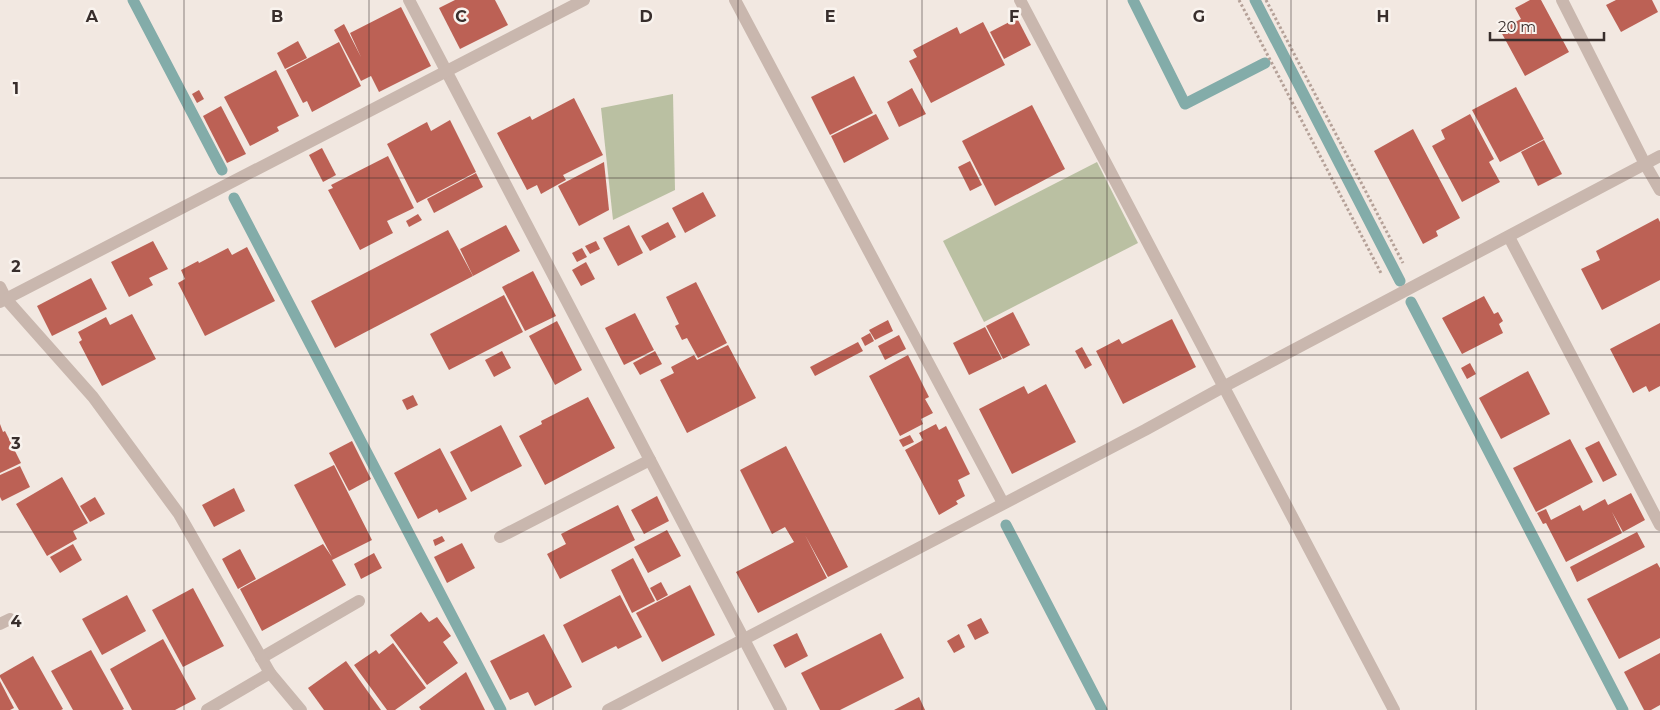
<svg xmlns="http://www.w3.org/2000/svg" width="1660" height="710" viewBox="0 0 1660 710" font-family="Montserrat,sans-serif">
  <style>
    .green { fill: #bac0a2 }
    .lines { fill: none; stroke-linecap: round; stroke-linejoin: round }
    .stream { stroke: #83aca9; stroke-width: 11 }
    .building { fill: #bc6155 }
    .path { stroke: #b5a198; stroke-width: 3; stroke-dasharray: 2.5 2.5; stroke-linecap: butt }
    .service { stroke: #c9b7ae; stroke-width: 12 }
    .minor { stroke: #c9b7ae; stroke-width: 12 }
    .grid { fill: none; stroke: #382e2c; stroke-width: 1; stroke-opacity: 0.55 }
    .grid-label { font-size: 16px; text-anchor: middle; font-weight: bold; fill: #382e2c; stroke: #f9f3ee; stroke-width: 5; stroke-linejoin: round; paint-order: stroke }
  </style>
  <rect width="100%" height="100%" fill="#f2e8e1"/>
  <g class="green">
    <polygon points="673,94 675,190 613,220 601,108"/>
    <polygon points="1097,162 1138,243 984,322 943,241"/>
  </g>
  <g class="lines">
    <g class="stream">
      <polyline points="133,0 222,170"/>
      <polyline points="1133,0 1185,104 1265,63"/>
      <polyline points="1255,0 1400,281"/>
      <polyline points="234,198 501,710"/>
      <polyline points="1411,302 1623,710"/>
      <polyline points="1006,525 1102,710"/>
    </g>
  </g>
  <g class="building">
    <polygon points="455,0 495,0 508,25 460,49 439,8"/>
    <polygon points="1530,0 1541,0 1569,52 1525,76 1500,30 1521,19 1515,8"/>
    <polygon points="1616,0 1652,0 1658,12 1621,32 1606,5"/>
    <polygon points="401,7 431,66 379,92 371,76 361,81 334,30 344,24 361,57 350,33"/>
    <polygon points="1017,18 1031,45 1004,59 990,32"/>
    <polygon points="983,22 1005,65 931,103 909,61 917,57 913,50 957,27 960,34"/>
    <polygon points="298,41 307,58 285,69 277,53"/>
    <polygon points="339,42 361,86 312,112 307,101 303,103 286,70"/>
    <polygon points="276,70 299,116 277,127 279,131 250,146 224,97"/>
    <polygon points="854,76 873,113 830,135 811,97"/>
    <polygon points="1516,87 1544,139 1500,162 1472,110"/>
    <polygon points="912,88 926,114 899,127 887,102"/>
    <polygon points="199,90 204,99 197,103 192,94"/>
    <polygon points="574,98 603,155 563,175 566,180 541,194 537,185 527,190 497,133 530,116 532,120"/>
    <polygon points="1032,105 1065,169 995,206 962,141"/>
    <polygon points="221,106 246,154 227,163 203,116"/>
    <polygon points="876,114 889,139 844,163 831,136"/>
    <polygon points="1470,114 1494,159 1489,162 1500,182 1462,202 1432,146 1445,139 1441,130"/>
    <polygon points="450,120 476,172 417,203 387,144 427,122 431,131"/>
    <polygon points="1413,129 1460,218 1436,231 1438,236 1423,244 1374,151"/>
    <polygon points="1544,140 1562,174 1538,186 1521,152"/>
    <polygon points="322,148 336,175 323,182 309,155"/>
    <polygon points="388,156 414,208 387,221 393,233 360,250 328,190 333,188 331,185"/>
    <polygon points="970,161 982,185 970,191 958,167"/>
    <polygon points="604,162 609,210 579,226 558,186"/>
    <polygon points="476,173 483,187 434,213 427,199"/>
    <polygon points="703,192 716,216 685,233 672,208"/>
    <polygon points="418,214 422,220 409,227 406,221"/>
    <polygon points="1658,218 1660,222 1660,280 1602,310 1581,269 1600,260 1596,251"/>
    <polygon points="668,222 676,237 650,251 641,236"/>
    <polygon points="506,225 520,251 473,276 460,249"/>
    <polygon points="629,225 643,253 618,266 603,238"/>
    <polygon points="448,230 473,276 335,348 311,301"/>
    <polygon points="153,241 168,269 149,278 153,285 129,297 111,262"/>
    <polygon points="596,241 600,249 590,254 585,246"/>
    <polygon points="247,247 275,301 205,336 178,283 185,279 181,270 198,261 199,263 228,248 232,255"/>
    <polygon points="582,248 587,257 577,262 572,253"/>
    <polygon points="586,262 595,279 581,286 572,270"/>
    <polygon points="533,271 556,316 525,331 502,287"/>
    <polygon points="91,278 107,309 52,336 37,306"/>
    <polygon points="696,282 727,343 698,358 687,338 682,340 675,326 679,324 666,297"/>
    <polygon points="504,295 523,332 449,370 430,334"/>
    <polygon points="1484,296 1494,314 1498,312 1503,321 1499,324 1503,333 1462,354 1442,318"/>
    <polygon points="1013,312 1030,345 1003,359 986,326"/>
    <polygon points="635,313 654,350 624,365 605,328"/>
    <polygon points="132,314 156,359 102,386 79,342 82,340 78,332 106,317 110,325"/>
    <polygon points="1172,319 1196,367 1123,404 1096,351 1119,339 1122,344"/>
    <polygon points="888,320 893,331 875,340 869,330"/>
    <polygon points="557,321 582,370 555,385 529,336"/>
    <polygon points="1660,323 1660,386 1649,392 1646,386 1633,393 1610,349"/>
    <polygon points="985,327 1002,359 969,375 953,343"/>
    <polygon points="870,333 874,341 865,346 861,338"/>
    <polygon points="899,335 906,349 885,360 878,346"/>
    <polygon points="858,342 863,351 815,376 810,367"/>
    <polygon points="728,345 756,398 687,433 660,380 674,373 671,367 694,355 697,360"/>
    <polygon points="1082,347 1092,365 1085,369 1075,351"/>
    <polygon points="502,351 511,368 494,377 485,360"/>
    <polygon points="655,351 662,364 640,375 633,363"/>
    <polygon points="908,355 929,397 925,399 933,413 921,419 923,424 900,436 869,376"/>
    <polygon points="1470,363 1476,374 1467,379 1461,368"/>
    <polygon points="1528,371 1550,414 1501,439 1479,398"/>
    <polygon points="1046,384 1076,442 1012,474 979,409 1024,386 1028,394"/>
    <polygon points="413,395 418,405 407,410 402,400"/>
    <polygon points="588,397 615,448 545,485 519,436 542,424 541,421"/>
    <polygon points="0,424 3,432 5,431 21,463 0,473"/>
    <polygon points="936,424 939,430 946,426 970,474 958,480 965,496 956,501 958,504 939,515 905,450 923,440 919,433"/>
    <polygon points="501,425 522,466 471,492 450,452"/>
    <polygon points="910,435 914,442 903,447 899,440"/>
    <polygon points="1570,439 1593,482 1536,512 1513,468"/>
    <polygon points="352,441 371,479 349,491 329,453"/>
    <polygon points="1599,441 1617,475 1603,482 1585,448"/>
    <polygon points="786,446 848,567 828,577 805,535 827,578 758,613 736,572 794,542 785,527 772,534 740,470"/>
    <polygon points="440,448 467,499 439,513 437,509 418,519 394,473"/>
    <polygon points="334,465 372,540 332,560 346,585 262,631 240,589 323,544 332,557 294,485"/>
    <polygon points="20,466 30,487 2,501 0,497 0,475"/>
    <polygon points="62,477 88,523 73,531 77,539 47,556 16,504"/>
    <polygon points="234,488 245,511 214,527 202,505"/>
    <polygon points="1631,493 1645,520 1623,532 1612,512 1622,533 1566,562 1546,523 1543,524 1537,513 1546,509 1551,520 1580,505 1583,511 1605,499 1608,505"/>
    <polygon points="657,496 669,521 644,534 631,510"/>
    <polygon points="95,497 105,514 90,522 80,506"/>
    <polygon points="618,505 635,540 560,579 547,554 566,544 561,534"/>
    <polygon points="667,530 681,556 648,573 634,547"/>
    <polygon points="1637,532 1645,547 1577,582 1570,567"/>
    <polygon points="442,536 445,541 435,546 433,540"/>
    <polygon points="462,543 475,568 447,583 434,557"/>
    <polygon points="73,544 82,560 60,573 50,557"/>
    <polygon points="240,549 256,579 238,589 222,559"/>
    <polygon points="374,553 382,568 361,579 354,564"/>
    <polygon points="633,558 655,601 632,613 611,570"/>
    <polygon points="1657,563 1660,568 1660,638 1619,659 1587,599"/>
    <polygon points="661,582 668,595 657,601 650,588"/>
    <polygon points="690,585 715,635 662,662 636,613"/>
    <polygon points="193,588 224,646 183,667 152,610"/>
    <polygon points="127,595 146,631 102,655 82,619"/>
    <polygon points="620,595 642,637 618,649 616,646 582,663 563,625"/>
    <polygon points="421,612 429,622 437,617 451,636 443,642 458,663 427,685 390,635"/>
    <polygon points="981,618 989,633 975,640 967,625"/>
    <polygon points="797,633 808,656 785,668 773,645"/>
    <polygon points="881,633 904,678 840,710 820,710 801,673"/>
    <polygon points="544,634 572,687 535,706 528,692 510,700 490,661"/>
    <polygon points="959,634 965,647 954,653 947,641"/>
    <polygon points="163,639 196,699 175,710 132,710 110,669"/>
    <polygon points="393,643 426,688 395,710 387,710 354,665 376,650 379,654"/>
    <polygon points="91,650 124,709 122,710 73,710 51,671"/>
    <polygon points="1660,653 1660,705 1651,710 1644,710 1624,672"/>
    <polygon points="33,656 63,709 61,710 19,710 0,677 0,675"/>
    <polygon points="346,661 381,710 324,710 308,688"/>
    <polygon points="466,672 485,710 421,710 419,707"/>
    <polygon points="0,681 14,708 10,710 0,710"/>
    <polygon points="919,697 925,710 894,710"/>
  </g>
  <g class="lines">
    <g class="path">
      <polyline points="1239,0 1382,275"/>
      <polyline points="1266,0 1403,263"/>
    </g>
    <g class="service">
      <polyline points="500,537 650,460"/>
      <polyline points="0,624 10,619"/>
      <polyline points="261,658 359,601"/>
    </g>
    <g class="minor">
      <polyline points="409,0 781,710"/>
      <polyline points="735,0 1003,503"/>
      <polyline points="1020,0 1394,710"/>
      <polyline points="1562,0 1645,164 1660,190"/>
      <polyline points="1509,237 1660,525"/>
      <polyline points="0,287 6,299 93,397 179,514 270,673 301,710"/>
      <polyline points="0,302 584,0"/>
      <polyline points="207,710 270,673"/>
      <polyline points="608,710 1145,430 1225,386 1660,156"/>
    </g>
  </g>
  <path class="grid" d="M184,0V710M369,0V710M553,0V710M738,0V710M922,0V710M1107,0V710M1291,0V710M1476,0V710M0,178H1660M0,355H1660M0,532H1660"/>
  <g class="grid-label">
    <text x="92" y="22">A</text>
    <text x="277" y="22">B</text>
    <text x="461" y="22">C</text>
    <text x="646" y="22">D</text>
    <text x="830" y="22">E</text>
    <text x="1014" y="22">F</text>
    <text x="1199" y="22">G</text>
    <text x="1383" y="22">H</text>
    <text x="16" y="94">1</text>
    <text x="16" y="272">2</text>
    <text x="16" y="449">3</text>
    <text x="16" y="627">4</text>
  </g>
  <path d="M1490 32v8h114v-8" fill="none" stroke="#382e2c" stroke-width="2.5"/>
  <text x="1498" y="32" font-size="15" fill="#382e2c" stroke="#f9f3ee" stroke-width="4" paint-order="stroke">20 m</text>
</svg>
